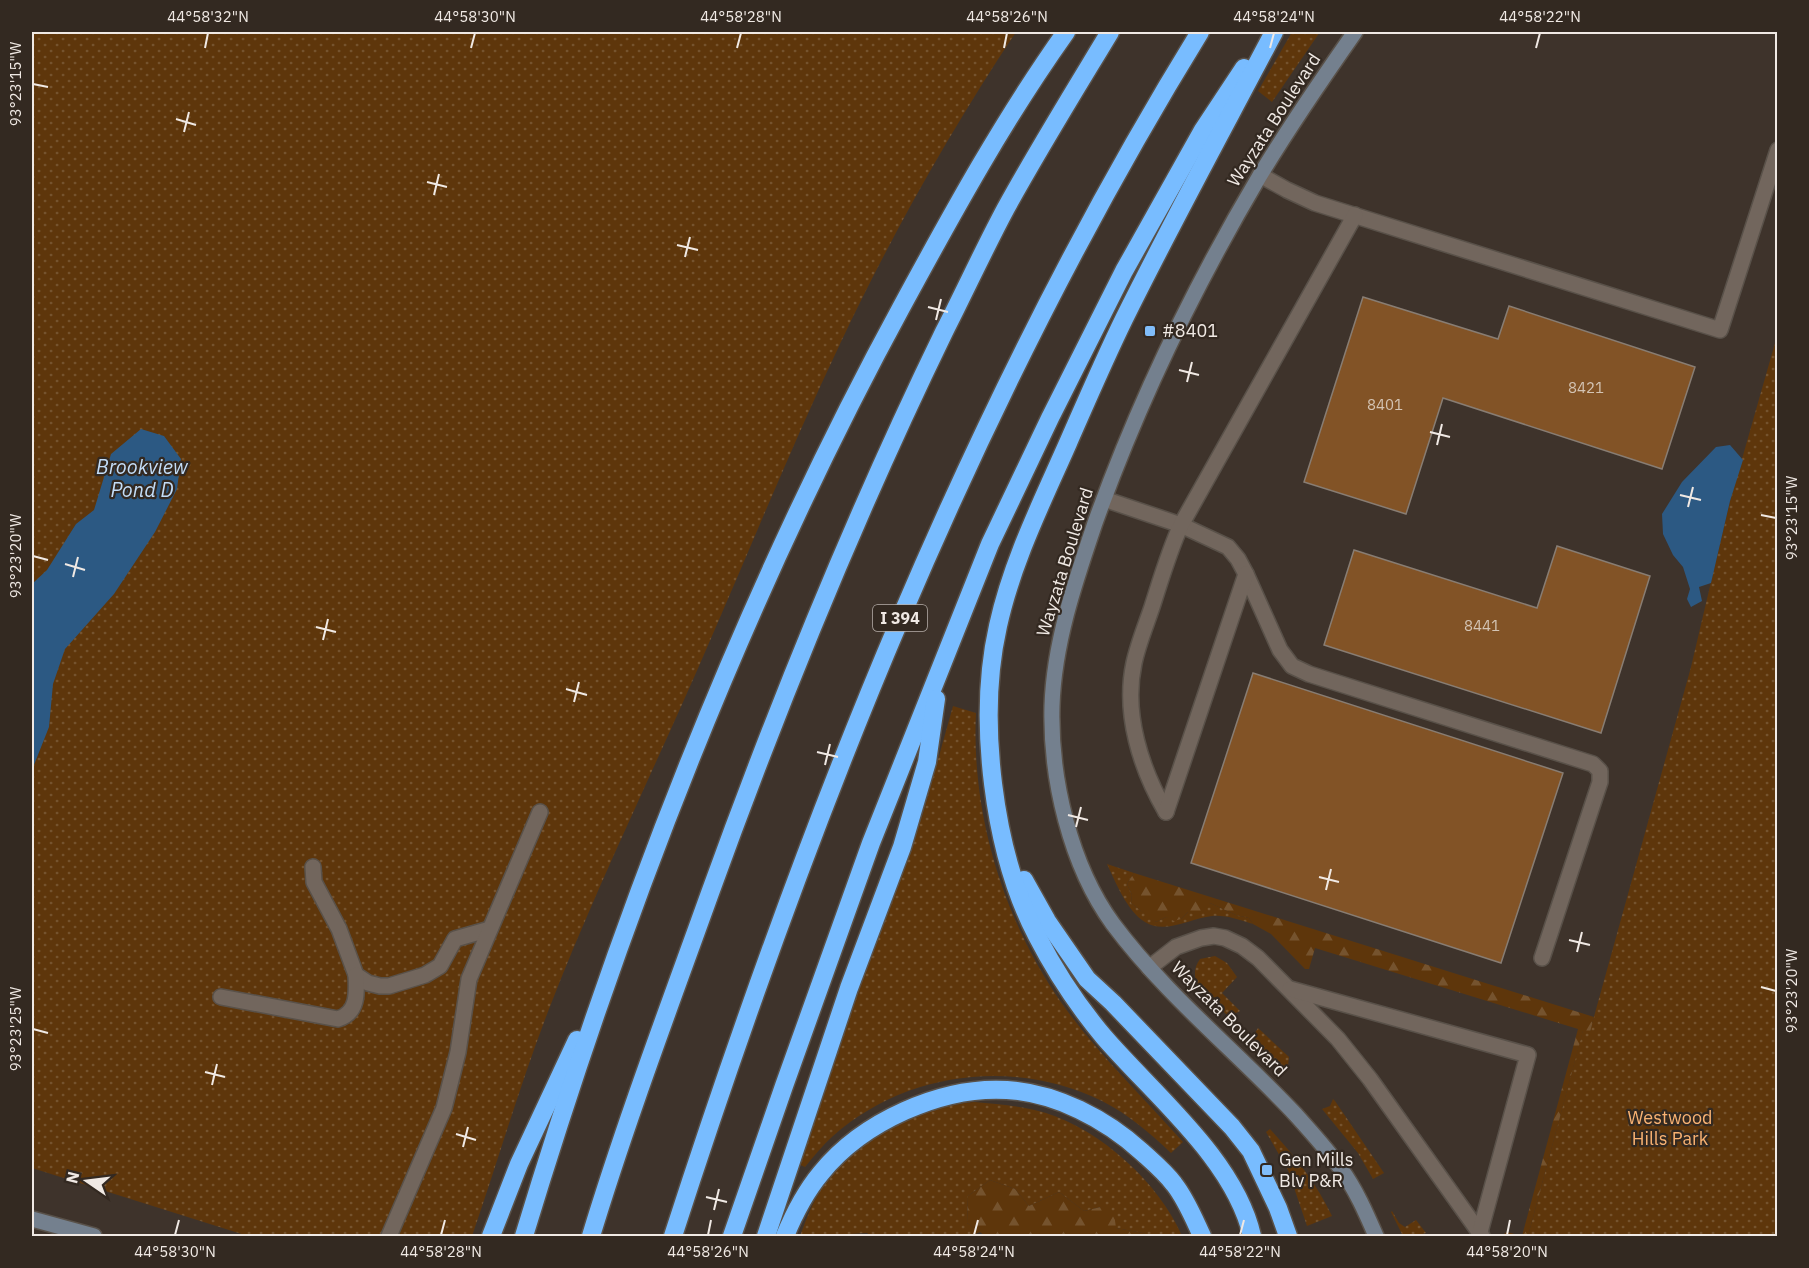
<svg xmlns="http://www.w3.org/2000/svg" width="1809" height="1268" viewBox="0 0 1809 1268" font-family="'IBM Plex Sans',sans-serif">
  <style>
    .green { fill: url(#green-dots) }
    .forest { fill: url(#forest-firs) }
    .water { fill: #2c5983 }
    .building { fill: #825326; stroke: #887d73; stroke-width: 1.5 }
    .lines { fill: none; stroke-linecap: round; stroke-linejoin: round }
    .lane-casing { stroke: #595149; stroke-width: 18 }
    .secondary-casing { stroke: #595149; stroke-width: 18 }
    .highway-casing { stroke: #595149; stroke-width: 21 }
    .lane { stroke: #72665d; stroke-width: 15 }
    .secondary { stroke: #74808e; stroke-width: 15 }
    .highway { stroke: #78bcff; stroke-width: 18 }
    .ticks { fill: none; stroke: #f0e9e4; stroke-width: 2 }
    .poi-dot { fill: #80bdfa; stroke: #332921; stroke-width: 2 }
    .labels { text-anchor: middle; stroke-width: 4.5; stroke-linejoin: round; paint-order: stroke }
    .number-label { font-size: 15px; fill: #d4c4b4 }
    .shield { fill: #332921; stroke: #b7afaa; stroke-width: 1.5 }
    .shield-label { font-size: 16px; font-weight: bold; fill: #f0e9e4 }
    .street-label { font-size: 18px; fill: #f0e9e4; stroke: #332921 }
    .poi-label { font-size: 18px; fill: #f0e9e4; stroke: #332921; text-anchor: start }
    .park-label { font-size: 18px; fill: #f9b272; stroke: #332921 }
    .water-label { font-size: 20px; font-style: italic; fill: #c3ddf8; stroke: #332921 }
    .neatline { fill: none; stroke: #f0e9e4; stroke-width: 2 }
    .ticks-label { font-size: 15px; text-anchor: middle; fill: #f0e9e4 }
  </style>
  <defs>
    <pattern id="green-dots" width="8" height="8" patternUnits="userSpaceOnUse" patternTransform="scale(1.5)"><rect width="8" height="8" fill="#5e360b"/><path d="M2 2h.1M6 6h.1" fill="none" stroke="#75532e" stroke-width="1.8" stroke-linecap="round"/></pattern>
    <pattern id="forest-firs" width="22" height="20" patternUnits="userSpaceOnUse" patternTransform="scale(1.5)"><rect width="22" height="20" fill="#5e360b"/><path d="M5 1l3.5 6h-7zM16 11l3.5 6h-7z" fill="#75532e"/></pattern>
  </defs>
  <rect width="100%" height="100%" fill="#3e332b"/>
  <g class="green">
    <path d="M32,32H1016C950,131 891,236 840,344C793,443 752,544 709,643C656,766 597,885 549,1009C520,1084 498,1161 472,1236H248L32,1168Z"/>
    <polygon points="1292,32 1320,32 1272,102 1258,91"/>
    <polygon points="1777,336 1777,1236 1528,1236 1583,1030 1590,1031 1691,667 1730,501"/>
    <path d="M953,706L976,713C971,814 1004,922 1063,1005C1098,1054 1143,1097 1183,1142L1171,1153C1150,1133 1128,1114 1102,1101C1015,1058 906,1071 833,1136C823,1145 814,1156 805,1167L798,1164L842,1035L923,813Z"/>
    <path d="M1107,864L1134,873L1127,884L1132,895L1131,903L1156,922L1166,917L1181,919L1188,912L1210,903L1236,915L1249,918L1253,924C1239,920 1227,915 1212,916C1191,918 1165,935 1145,922C1127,911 1116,883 1107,864Z"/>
    <path d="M1215,956L1227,963L1237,977L1222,993L1240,1011L1234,1014L1232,1019C1216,1004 1182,984 1200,959Z"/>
    <polygon points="1258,1028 1289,1057 1288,1066 1284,1070 1252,1038"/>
    <polygon points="1333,1099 1335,1101 1384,1173 1373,1179 1358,1153 1322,1109 1330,1106"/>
    <path d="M974,1102C999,1104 1023,1106 1046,1113C1102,1131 1159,1183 1182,1236H1149L1143,1233L1116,1228L1101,1207L1084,1211L1059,1192L1029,1206L1015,1189L990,1180L968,1196L967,1223L980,1232L971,1236H871L867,1233L850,1234L848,1236H800C806,1220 812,1202 823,1187C857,1137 915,1107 974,1102Z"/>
    <path d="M1270,1129C1294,1155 1317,1184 1332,1216L1307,1226L1288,1170L1266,1132Z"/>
    <polygon points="1392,1211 1399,1223 1405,1227 1416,1220 1426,1233 1415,1236 1403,1236 1391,1212"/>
  </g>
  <g class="forest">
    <path d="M1134,873L1594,1017L1590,1032L1583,1031L1528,1236H1501L1507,1232L1522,1236L1578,1029L1315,948L1309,969H1305L1271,934L1253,924L1249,918L1236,915L1210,903L1201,913L1188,912L1181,919L1174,921L1166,917L1156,922C1148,918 1140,909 1131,903L1132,895L1127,884Z"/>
    <polygon points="990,1180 1015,1189 1029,1206 1059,1192 1084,1211 1101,1207 1114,1213 1116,1228 1143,1233 1149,1236 984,1235 967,1223 968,1196"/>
  </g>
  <g class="water">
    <polygon points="141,429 164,436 181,459 177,489 155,532 114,594 65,649 53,684 49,727 32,770 32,584 47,570 76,524 94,510 111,454"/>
    <polygon points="1730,445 1743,460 1730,501 1711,583 1699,587 1702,601 1691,607 1687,599 1690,589 1683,567 1673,555 1663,534 1662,514 1682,482 1716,447"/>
  </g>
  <g class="building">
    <polygon points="1363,297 1498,339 1509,306 1695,367 1662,469 1443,398 1406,514 1304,482"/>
    <polygon points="1557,546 1650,576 1601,733 1324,645 1354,550 1537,608"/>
    <polygon points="1253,673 1563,773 1501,963 1191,863"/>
  </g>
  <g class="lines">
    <g class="lane-casing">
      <g id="lane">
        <polyline points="1260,175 1287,190 1315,203 1720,330 1778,150"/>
        <polyline points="1104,499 1181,525 1228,547 1238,559 1246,574 1280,650 1292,666 1309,674 1593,764 1600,771 1600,782 1542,958"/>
        <path d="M1166,812C1141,769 1123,714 1134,663C1138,644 1146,625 1152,607C1161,579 1169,551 1181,525L1355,215"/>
        <polyline points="1166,812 1246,574"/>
        <polyline points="313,867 314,882 339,929 356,975 368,983 380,986 389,986 425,975 440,966 455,939 490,929"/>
        <polyline points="1149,968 1176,947 1201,938 1214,936 1225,938 1242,946 1258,958 1338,1039 1370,1079 1482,1236"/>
        <polyline points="1290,989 1528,1055 1480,1232"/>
        <path d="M221,997L338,1019C358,1013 357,993 356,975"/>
        <polyline points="389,1236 444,1108 458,1052 469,979 540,812"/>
      </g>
    </g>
    <g class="secondary-casing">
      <g id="secondary">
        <path d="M1355,32C1322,79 1289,127 1259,177C1194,287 1138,403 1095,523C1075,582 1054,643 1052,706C1050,778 1070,865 1113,924C1166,995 1236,1051 1296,1115C1311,1132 1328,1150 1341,1169C1356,1190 1366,1213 1376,1236"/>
        <polyline points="32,1219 94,1236"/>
      </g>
    </g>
    <g class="highway-casing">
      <g id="highway">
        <polyline points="1024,880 1047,921 1087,979 1113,1003 1232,1127 1251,1151 1278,1208 1288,1236"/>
        <polyline points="491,1236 519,1164 577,1040"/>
        <path d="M524,1236C621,916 742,600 902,306C953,212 1004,119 1066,32"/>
        <path d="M591,1236C626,1121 669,1007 710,893C779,702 855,515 944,332C965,291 984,249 1006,208C1039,148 1075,90 1110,32"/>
        <path d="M673,1236C808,819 969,407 1200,32"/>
        <polyline points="732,1236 784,1086 871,843 990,544 1050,418 1124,271 1203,130 1244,68"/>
        <polyline points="766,1236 849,988 902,847 927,762 936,699"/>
        <path d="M785,1236C794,1214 806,1191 821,1173C862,1122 941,1086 1007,1090C1056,1093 1106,1119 1142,1152C1153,1162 1165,1172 1174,1184C1186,1199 1194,1219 1202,1236"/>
        <path d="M1252,1236C1235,1160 1154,1095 1104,1037C1078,1006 1056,973 1037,936C993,852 977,719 998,626C1012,562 1042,502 1068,443C1086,402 1104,360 1124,319C1172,222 1224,127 1274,32"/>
      </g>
    </g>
    <use href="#lane" class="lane"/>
    <use href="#secondary" class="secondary"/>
    <use href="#highway" class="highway"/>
  </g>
  <path class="ticks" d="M205,48L208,33M471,48L475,33M737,48L741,33M1004,48L1007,33M1270,48L1274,33M1536,48L1540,33M33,84L48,87M176,119L196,125M184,132L189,112M427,182L447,187M434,195L439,174M677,245L698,250M685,257L690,237M928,307L948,312M936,320L941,299M1179,370L1199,375M1187,382L1192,362M1430,432L1450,437M1437,445L1442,424M1680,495L1701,500M1688,507L1693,487M1761,515L1776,518M33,556L48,560M65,564L85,570M73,577L78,557M316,627L336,632M323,640L328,619M566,689L587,695M574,702L579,682M817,752L838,757M825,765L830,744M1068,815L1088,820M1076,827L1081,807M1319,877L1339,882M1326,890L1331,869M1569,940L1590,945M1577,952L1582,932M1761,987L1776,991M33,1029L48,1033M205,1072L225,1077M212,1085L217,1064M456,1134L476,1140M463,1147L468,1127M706,1197L727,1202M714,1210L719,1189M175,1235L179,1220M441,1235L445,1220M708,1235L711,1220M974,1235L978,1220M1240,1235L1244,1220M1507,1235L1510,1220"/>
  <g class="poi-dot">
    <rect x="1144" y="325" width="12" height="12" rx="3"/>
    <rect x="1261" y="1164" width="12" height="12" rx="3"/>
  </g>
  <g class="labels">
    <g class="number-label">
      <text x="1586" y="393">8421</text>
      <text x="1385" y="410">8401</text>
      <text x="1482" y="631">8441</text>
    </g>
    <rect class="shield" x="873" y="605" width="54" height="26" rx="4.5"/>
    <g class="shield-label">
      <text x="900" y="624">I 394</text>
    </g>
    <g class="street-label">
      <text transform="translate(1274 120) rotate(-57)" y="6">Wayzata Boulevard</text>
      <text transform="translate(1065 562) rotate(-73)" y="6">Wayzata Boulevard</text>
      <text transform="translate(1229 1019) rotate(45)" y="6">Wayzata Boulevard</text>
    </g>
    <g class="poi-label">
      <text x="1162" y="337">#8401</text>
      <text x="1279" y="1166">Gen Mills<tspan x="1279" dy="21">Blv P&amp;R</tspan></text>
    </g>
    <g class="park-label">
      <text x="1670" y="1124">Westwood<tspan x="1670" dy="21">Hills Park</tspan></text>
    </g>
    <g class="water-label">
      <text x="142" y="474">Brookview<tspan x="142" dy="23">Pond D</tspan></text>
    </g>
  </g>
  <rect width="1809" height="1268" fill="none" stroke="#332921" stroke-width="66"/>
  <g transform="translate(87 1181) rotate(284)" stroke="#332921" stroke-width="4.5" paint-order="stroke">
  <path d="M0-4.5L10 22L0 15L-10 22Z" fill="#f0e9e4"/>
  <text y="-9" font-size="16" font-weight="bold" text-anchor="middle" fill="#f0e9e4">N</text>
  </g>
  <rect x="33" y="33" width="1743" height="1202" class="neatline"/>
  <g class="ticks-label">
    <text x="208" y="22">44°58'32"N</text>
    <text x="475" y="22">44°58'30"N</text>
    <text x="741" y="22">44°58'28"N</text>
    <text x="1007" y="22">44°58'26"N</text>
    <text x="1274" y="22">44°58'24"N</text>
    <text x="1540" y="22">44°58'22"N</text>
    <text transform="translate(16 84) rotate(-90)" y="5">93°23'15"W</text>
    <text transform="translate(1792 518) rotate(-90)" y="5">93°23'15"W</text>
    <text transform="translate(16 556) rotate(-90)" y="5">93°23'20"W</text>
    <text transform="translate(1792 991) rotate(-90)" y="5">93°23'20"W</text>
    <text transform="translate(16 1029) rotate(-90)" y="5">93°23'25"W</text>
    <text x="175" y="1257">44°58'30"N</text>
    <text x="441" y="1257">44°58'28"N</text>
    <text x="708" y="1257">44°58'26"N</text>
    <text x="974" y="1257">44°58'24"N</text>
    <text x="1240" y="1257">44°58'22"N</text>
    <text x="1507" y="1257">44°58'20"N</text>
  </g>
</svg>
